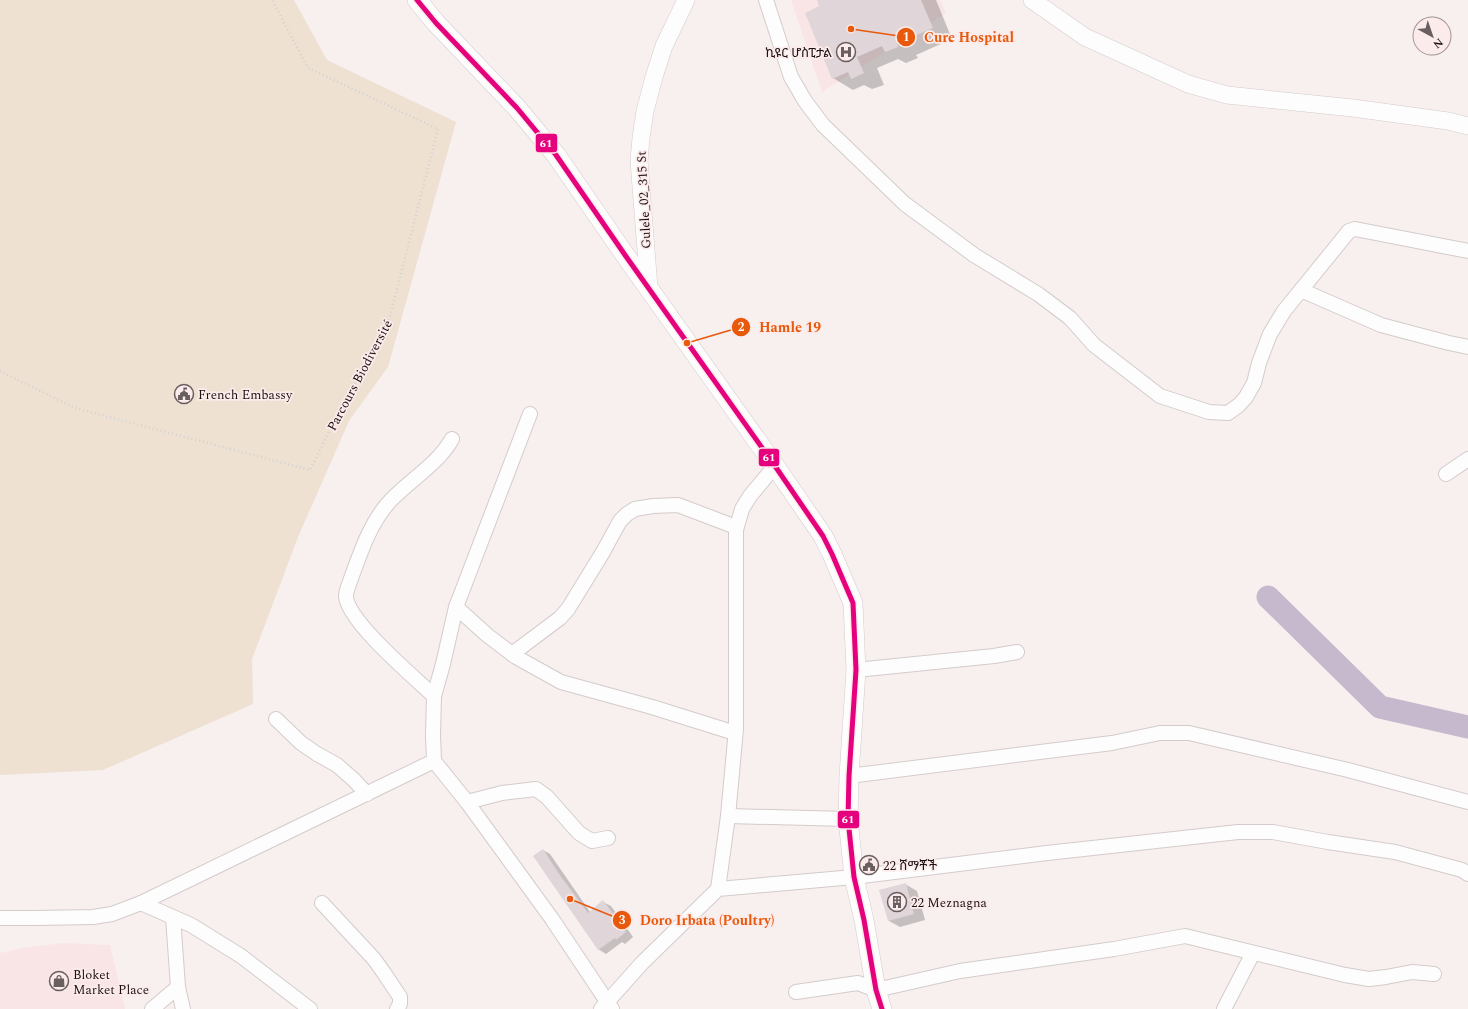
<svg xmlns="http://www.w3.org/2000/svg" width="1468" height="1009" viewBox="0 0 1468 1009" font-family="Spectral,'Noto Sans Ethiopic',serif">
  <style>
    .built { fill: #fae5e6 }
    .green { fill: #eee1d2 }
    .shadow { fill: #0003 }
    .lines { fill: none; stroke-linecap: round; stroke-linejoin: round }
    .river { stroke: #c6b8cd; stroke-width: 23 }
    .building { fill: #e0d6d9 }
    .minor-casing { stroke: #d4cbcb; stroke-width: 16 }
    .tertiary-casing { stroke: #d4cbcb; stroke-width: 18 }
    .secondary-casing { stroke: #d4cbcb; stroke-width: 20 }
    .path { stroke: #d3d1d1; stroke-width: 2.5; stroke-dasharray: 1 3; stroke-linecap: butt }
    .minor { stroke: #fefdfd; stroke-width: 14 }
    .tertiary { stroke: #fefdfd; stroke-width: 17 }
    .secondary { stroke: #fefdfd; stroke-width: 19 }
    .bus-1-casing { stroke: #fcebeb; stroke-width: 8 }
    .bus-1 { stroke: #e5007d; stroke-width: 5 }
    .labels { text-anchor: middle; stroke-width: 3.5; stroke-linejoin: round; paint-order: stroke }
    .poi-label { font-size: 13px; fill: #1c1213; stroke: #fcebeb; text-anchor: start }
    .street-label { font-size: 13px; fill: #1c1213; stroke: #fcebeb }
    .leader { fill: none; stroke: #e8590c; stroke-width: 1.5 }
    .callout-dot { fill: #e8590c; stroke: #fcebeb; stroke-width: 1.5 }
    .mark-label { font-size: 12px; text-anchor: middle; font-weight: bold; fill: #fff }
    .callout-label { font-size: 14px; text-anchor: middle; font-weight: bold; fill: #e8590c; stroke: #fcebeb; stroke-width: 3.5; stroke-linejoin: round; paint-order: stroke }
    .line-badge { stroke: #fcebeb; stroke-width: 1.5 }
    .badge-label { font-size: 11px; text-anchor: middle; font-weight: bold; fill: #fff }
  </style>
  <rect width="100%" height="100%" fill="#f8efef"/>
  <g class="built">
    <polygon points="791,0 940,0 946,13 822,92"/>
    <polygon points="62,943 110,945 125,1009 0,1009 0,953 23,948"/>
  </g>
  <polygon class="green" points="0,0 294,0 327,60 456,122 388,367 349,421 298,537 252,659 253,704 103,770 0,775"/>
  <g class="shadow">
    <polygon points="818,0 936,0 952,39 916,55 918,58 906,63 898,59 877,68 884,85 872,89 864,85 853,90 833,78 821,7"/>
    <polygon points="543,850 550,854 590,912 603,902 611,906 633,937 625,944 622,942 606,954 598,949"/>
    <polygon points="905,884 917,891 925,920 900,927 889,921"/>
  </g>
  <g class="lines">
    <polyline class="river" points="1268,597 1380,707 1468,727"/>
  </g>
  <g class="building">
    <polygon points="817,0 921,0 933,28 897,43 898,47 885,52 882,46 857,57 864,73 851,79 848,72 832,79 805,13 819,6"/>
    <polygon points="543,849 559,874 588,913 603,900 626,932 616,940 615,938 598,950 533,856"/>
    <polygon points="906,883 914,914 888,921 879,890"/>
  </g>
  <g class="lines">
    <g class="minor-casing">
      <g id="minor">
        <polyline points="766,0 791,77 805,101 823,125 905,204 974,255 1038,294 1070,318 1094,345 1160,396 1209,412 1228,413 1239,405 1246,397 1254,383 1259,363 1270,334 1284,311 1349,231 1355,229 1468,251"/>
        <polyline points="1301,290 1381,325 1449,343 1468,347"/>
        <polyline points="1446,474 1468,459"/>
        <polyline points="456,607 487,635 516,657 561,682 652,707 735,733"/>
        <polyline points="512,654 560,618 568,609 603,552 620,521 627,514 635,509 653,506 678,505 736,527"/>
        <polyline points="856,670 994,656 1017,652"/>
        <path d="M434,696C415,678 347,621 346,596C346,593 347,590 348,587C359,557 369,523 391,500C411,479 438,464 452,439"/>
        <polyline points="276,719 301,743 317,754 337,765 354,780 367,794"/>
        <polyline points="434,761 467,802 552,919 612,1009"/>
        <polyline points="849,776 1112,743 1160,733 1189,733 1348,770 1468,802"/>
        <polyline points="467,802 502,793 536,789 547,797 579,833 592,841 608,838"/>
        <polyline points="728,816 848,819"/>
        <polyline points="718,889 728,816 736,729 736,530 742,509 750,496 775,466"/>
        <polyline points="141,903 191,925 241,956 310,1009"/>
        <polyline points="322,903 374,959 384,973 400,997 400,1004 397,1009"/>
        <polyline points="173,917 178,987 183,1009"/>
        <polyline points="0,918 36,918 93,917 112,914 141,903 434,761 433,735 434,696 443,664 456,607 530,414"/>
        <polyline points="796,992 858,983 876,990 960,971 1114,949 1185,936 1345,975 1369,979 1386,977 1412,972 1434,974"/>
        <polyline points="152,1009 178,987"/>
        <polyline points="601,1009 642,963 718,889 854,877 1047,853 1238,832 1273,832 1328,842 1395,852 1462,870 1468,874"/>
        <polyline points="1224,1009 1253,953"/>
      </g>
    </g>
    <g class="tertiary-casing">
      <g id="tertiary">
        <polyline points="1032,0 1085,37 1188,84 1227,95 1353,108 1448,121 1468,126"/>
        <polyline points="649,288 639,161 641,138 645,111 654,77 664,46 686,0"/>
      </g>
    </g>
    <g class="secondary-casing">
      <polyline id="secondary" points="417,0 436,23 517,108 556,155 625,255 775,466 823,536 832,554 853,603 856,670 849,776 848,819 854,877 864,920 876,990 882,1009"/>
    </g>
    <polyline class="path" points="0,371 75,408 310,470 337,416 388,324 438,129 308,68 272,0"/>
    <use href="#minor" class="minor"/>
    <use href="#tertiary" class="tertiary"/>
    <use href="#secondary" class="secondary"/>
    <g class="bus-1-casing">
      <polyline id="bus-1" points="417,0 436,23 517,108 556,155 625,255 775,466 823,536 832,554 853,603 856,670 849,776 848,819 854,877 864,920 876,990 882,1009"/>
    </g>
    <use href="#bus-1" class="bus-1"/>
  </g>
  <defs>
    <g id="hospital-ring" transform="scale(1)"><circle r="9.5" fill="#fcebeb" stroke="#695f60" stroke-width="1.5"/><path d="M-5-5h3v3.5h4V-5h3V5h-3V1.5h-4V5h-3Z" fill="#695f60"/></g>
    <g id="civic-ring" transform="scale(1)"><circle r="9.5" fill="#fcebeb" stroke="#695f60" stroke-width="1.5"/><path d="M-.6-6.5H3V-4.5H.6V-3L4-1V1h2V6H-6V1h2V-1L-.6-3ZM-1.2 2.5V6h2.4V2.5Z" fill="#695f60"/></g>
    <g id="building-ring" transform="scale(1)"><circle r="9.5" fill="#fcebeb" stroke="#695f60" stroke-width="1.5"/><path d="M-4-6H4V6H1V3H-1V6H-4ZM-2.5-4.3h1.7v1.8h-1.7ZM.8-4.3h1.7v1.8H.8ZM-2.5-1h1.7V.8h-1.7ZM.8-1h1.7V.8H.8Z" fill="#695f60"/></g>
    <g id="shop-ring" transform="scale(1)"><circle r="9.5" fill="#fcebeb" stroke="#695f60" stroke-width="1.5"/><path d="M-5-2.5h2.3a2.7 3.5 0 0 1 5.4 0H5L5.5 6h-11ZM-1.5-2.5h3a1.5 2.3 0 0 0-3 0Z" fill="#695f60"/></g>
  </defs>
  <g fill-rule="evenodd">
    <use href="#hospital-ring" x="846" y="52"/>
    <use href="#civic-ring" x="184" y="394"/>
    <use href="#civic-ring" x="869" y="865"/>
    <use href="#building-ring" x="897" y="902"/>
    <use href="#shop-ring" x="59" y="981"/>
  </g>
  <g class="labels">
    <g class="poi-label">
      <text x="832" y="57" text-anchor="end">ኪዩር ሆስፒታል</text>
      <text x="198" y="399">French Embassy</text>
      <text x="883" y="870">22 ሸማቾች</text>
      <text x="911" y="907">22 Meznagna</text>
      <text x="73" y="979">Bloket<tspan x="73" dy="15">Market Place</tspan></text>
    </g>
    <g class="street-label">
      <text transform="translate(643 200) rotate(-93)" y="5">Gulele_02_315 St</text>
      <text transform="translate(359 375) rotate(-62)" y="5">Parcours Biodiversité</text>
    </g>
  </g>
  <path class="leader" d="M851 29L906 37M687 343L741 327M570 899L622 920"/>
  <g class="callout-dot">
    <circle cx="851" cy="29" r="4"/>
    <circle cx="687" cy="343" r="4"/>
    <circle cx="570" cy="899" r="4"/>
    <circle cx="906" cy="37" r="10"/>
    <circle cx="741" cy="327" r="10"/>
    <circle cx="622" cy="920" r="10"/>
  </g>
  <g class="mark-label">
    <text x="906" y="41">1</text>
    <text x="741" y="331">2</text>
    <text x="622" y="924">3</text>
  </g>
  <g class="callout-label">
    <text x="969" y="42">Cure Hospital</text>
    <text x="790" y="332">Hamle 19</text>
    <text x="707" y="925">Doro Irbata (Poultry)</text>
  </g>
  <g class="line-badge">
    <rect x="535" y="133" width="23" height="20" rx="4" fill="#e5007d"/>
    <rect x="758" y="448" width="22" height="19" rx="4" fill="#e5007d"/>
    <rect x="837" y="810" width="23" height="19" rx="4" fill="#e5007d"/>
  </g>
  <g class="badge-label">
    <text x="546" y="147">61</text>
    <text x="769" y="461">61</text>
    <text x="848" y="823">61</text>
  </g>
  <g transform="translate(1432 36) rotate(140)"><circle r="19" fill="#fcebeb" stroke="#a29495"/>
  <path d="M0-3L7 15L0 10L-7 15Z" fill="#695f60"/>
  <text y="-6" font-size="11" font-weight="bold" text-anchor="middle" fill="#1c1213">N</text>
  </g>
</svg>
